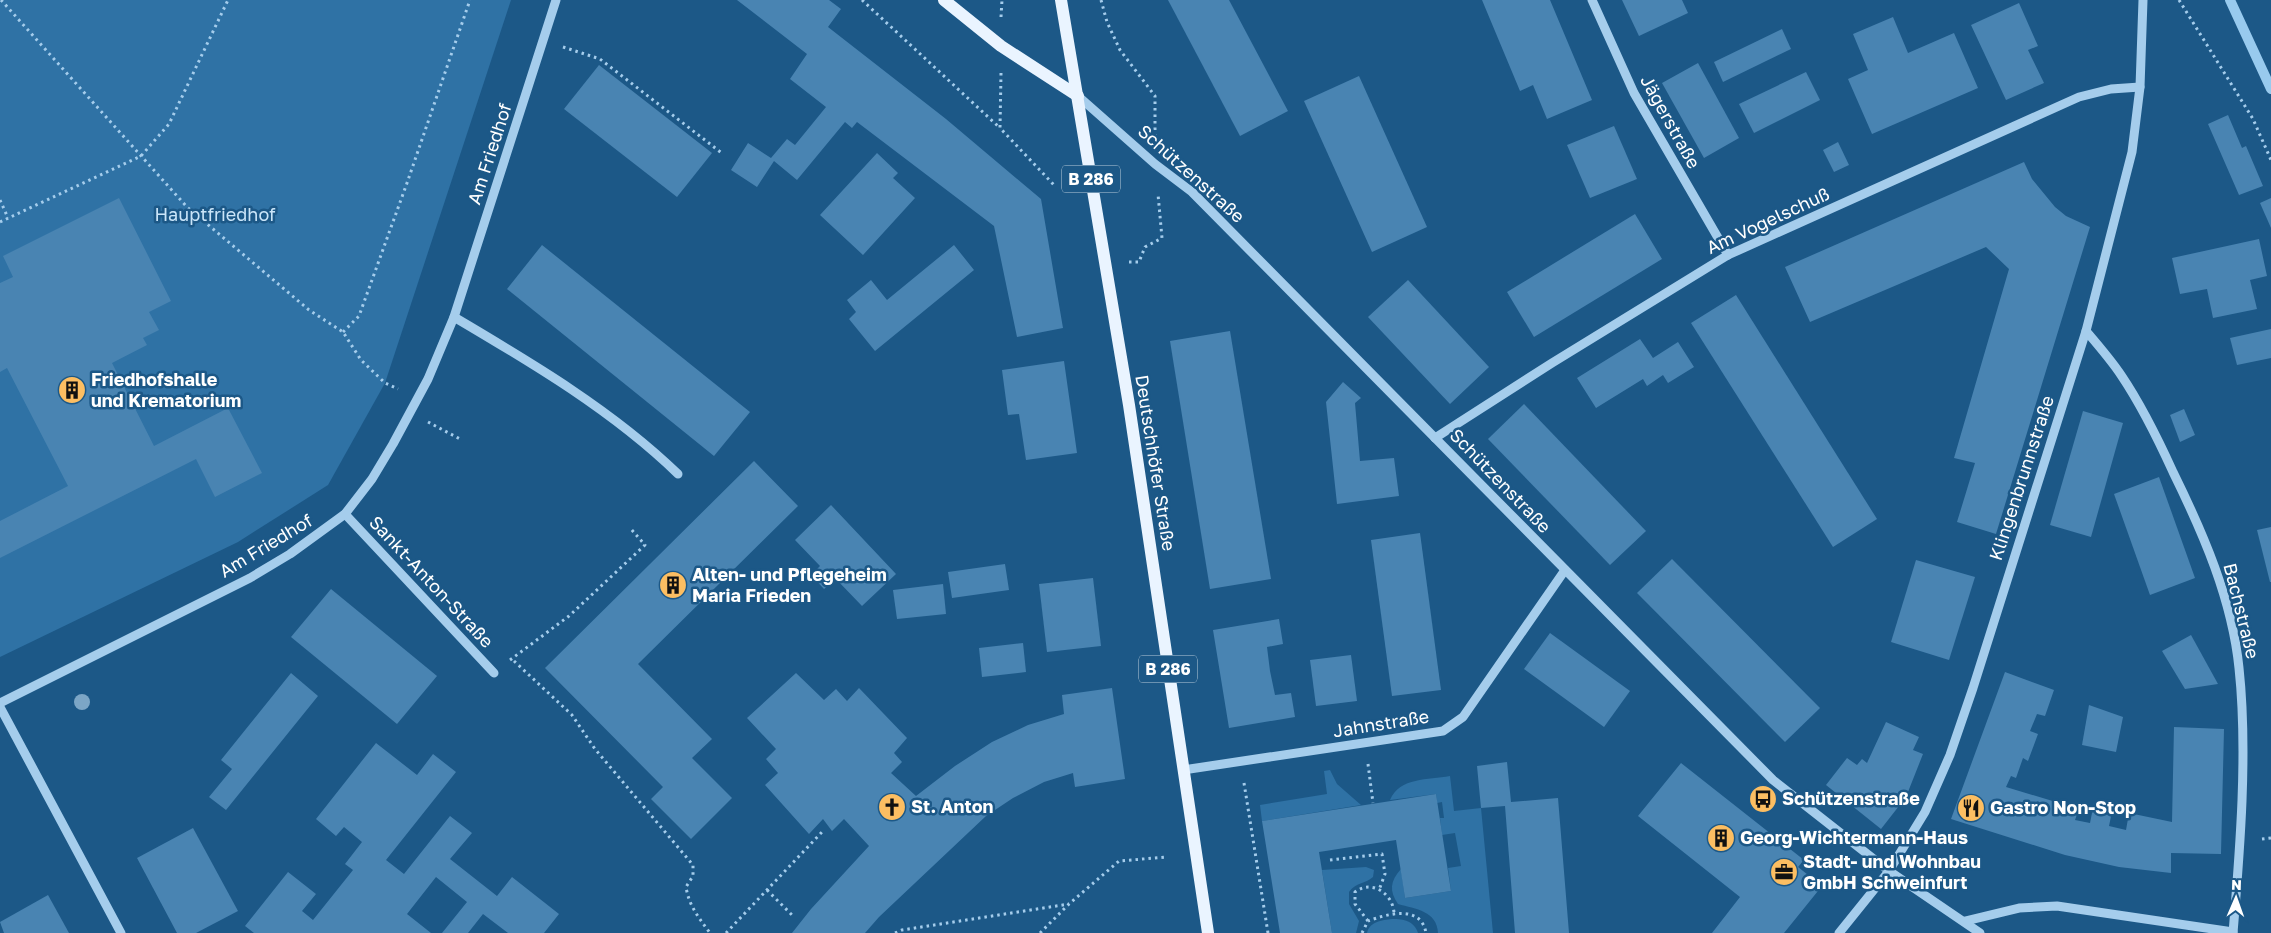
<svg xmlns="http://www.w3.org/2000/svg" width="2271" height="933" viewBox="0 0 2271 933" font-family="'Golos Text',sans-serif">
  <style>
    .green { fill: #2f72a5 }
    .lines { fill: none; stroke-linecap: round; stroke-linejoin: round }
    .stream { stroke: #98caee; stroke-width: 10 }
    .building { fill: #4984b2 }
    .path { stroke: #a5cdec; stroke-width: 3; stroke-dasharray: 2.5 4; stroke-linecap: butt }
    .minor { stroke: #a5cdec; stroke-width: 9 }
    .major { stroke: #eaf4ff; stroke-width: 12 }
    .tree { fill: #7ca6c6 }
    .labels { text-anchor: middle; stroke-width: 5; stroke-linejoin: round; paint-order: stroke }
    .shield { fill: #1c5887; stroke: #bbcddb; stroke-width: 1 }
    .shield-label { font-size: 16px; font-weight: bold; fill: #fff }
    .street-label { font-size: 18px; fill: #fff; stroke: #1c5887 }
    .park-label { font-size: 18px; fill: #cae5f9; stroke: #1c5887 }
    .poi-label { font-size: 18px; font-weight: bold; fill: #fff; stroke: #1c5887; text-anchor: start }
  </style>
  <rect width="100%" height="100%" fill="#1c5887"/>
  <g class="green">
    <polygon points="0,0 511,0 385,383 328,485 238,542 0,657"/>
    <polygon points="1330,770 1337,784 1361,805 1262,821 1260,805 1327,794 1324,771"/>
    <path d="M1450,776L1454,811L1481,808L1493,933H1438C1437,911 1416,909 1398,904C1389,891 1390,881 1401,869L1405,898L1451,891L1448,868L1461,866L1455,833L1442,835L1440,818H1444L1442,802L1437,803L1436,794L1390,800C1400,777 1428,780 1450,776Z"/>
    <path d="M1366,867L1374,870L1373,877C1365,884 1356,882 1349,892V904L1359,921L1356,933H1332L1322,870Z"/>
    <path d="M1392,919C1404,919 1414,921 1418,933H1367C1369,922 1382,920 1392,919Z"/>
  </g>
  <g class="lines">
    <polyline class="stream" points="2230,0 2271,89"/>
  </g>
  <g class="building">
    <polygon points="737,0 829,0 841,9 828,27 946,119 1041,199 1063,328 1017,337 994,226 857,122 852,128 845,122 797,180 774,161 757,187 731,170 748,143 771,158 787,139 795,145 826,107 790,79 807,54"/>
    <polygon points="1168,0 1229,0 1288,111 1240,136"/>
    <polygon points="1482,0 1550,0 1592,100 1547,119 1533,85 1520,91"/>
    <polygon points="1622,0 1682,0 1688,13 1639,36"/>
    <polygon points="2019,3 2038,46 2028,50 2044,83 2006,100 1971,25"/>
    <polygon points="1893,17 1908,53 1954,33 1978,88 1872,134 1848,79 1868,70 1853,34"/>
    <polygon points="1782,29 1791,49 1723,82 1714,62"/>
    <polygon points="1698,63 1739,138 1704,158 1662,83"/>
    <polygon points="599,65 712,153 677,197 564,109"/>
    <polygon points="1806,72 1820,100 1754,133 1739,104"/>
    <polygon points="1359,76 1427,227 1372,252 1304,101"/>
    <polygon points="2228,115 2242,148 2246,146 2263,186 2239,195 2208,124"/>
    <polygon points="1614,126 1637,179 1590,198 1567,145"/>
    <polygon points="1838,142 1849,165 1834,172 1823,150"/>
    <polygon points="877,153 898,173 893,178 915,198 863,255 820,215"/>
    <polygon points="2024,162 2032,179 2055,207 2066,216 2090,227 1996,534 1957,522 1975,463 1954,458 2009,269 1986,247 1810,322 1785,267"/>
    <polygon points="119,198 171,301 149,312 159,330 143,338 147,345 112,363 154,446 228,408 262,473 215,497 196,459 0,558 0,521 68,486 7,368 0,372 0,283 13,277 3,256"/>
    <polygon points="2271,198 2271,228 2260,203"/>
    <polygon points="1635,214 1662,259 1534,337 1507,292"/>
    <polygon points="2259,239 2267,276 2250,280 2257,309 2213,318 2207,289 2180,294 2172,258"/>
    <polygon points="542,245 750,412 714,456 507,289"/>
    <polygon points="954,245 974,270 875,351 849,319 856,312 847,300 871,280 887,300"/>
    <polygon points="1408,280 1489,367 1450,404 1368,317"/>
    <polygon points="1736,295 1877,519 1833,547 1691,323"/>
    <polygon points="2271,329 2271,358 2237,365 2230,338"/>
    <polygon points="1230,331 1271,579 1210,589 1170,341"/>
    <polygon points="1640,339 1653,358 1678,342 1694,367 1668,383 1663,375 1647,386 1643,379 1596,408 1577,378"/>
    <polygon points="1064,361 1077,453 1026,460 1019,414 1008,415 1002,370"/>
    <polygon points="1343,382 1361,398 1355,403 1360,461 1394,458 1399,496 1337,504 1326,402"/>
    <polygon points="1524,404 1646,531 1610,565 1488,439"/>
    <polygon points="2184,409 2195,435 2180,442 2170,415"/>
    <polygon points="2083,411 2123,423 2091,537 2050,525"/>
    <polygon points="754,461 798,506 638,664 712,739 692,758 732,798 691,839 651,799 663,787 545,668"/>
    <polygon points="2159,477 2195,578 2150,595 2114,494"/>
    <polygon points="831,505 896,574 862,606 836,579 824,589 811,575 820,566 795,540"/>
    <polygon points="2271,527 2271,582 2270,582 2257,530"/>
    <polygon points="1420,533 1441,690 1392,696 1371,540"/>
    <polygon points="1672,559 1820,708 1785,742 1637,593"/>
    <polygon points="1916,560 1975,577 1949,660 1891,642"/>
    <polygon points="1005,564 1009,590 952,598 948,572"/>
    <polygon points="1093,578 1101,646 1047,652 1039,584"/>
    <polygon points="943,584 946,614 897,619 893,590"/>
    <polygon points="331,589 437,676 397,724 291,637"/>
    <polygon points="1279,619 1283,644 1267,647 1270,671 1275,695 1291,693 1295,717 1229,728 1213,630"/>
    <polygon points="1550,633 1630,691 1604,727 1524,669"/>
    <polygon points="2191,635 2218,684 2185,689 2162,651"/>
    <polygon points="1023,643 1026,672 982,677 979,648"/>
    <polygon points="1351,655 1357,701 1316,706 1310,660"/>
    <polygon points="2005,672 2054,690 2045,716 2037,714 2030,731 2038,734 2028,761 2023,758 2016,778 2011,776 2006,787 2079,809 2075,820 2090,823 2094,803 2113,807 2109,826 2126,830 2129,813 2172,822 2174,727 2224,729 2221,854 2171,853 2171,873 2119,867 2065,855 1951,819"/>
    <polygon points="291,673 318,696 226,810 209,797 232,769 221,760"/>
    <polygon points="796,673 824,700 836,689 847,701 859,688 907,738 894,753 902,762 891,773 916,796 955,766 992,742 1028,725 1064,714 1062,695 1112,688 1125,779 1075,787 1073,773 1044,782 1013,798 986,816 879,917 865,933 792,933 811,909 869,846 844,819 832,831 823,819 809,834 765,785 778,773 766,759 776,749 747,718"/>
    <polygon points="2089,705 2123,717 2116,752 2082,745"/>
    <polygon points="1886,722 1919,737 1913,750 1923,754 1906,797 1881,829 1826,785 1847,758 1857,765 1862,759 1867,763"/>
    <polygon points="376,743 417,775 433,754 456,772 386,860 404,874 450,816 472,833 450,859 497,896 512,877 559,914 544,933 508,933 483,914 468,933 442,933 467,902 436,877 407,914 431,933 254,933 245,926 288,872 316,894 302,911 313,920 353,870 345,864 362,842 344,827 336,836 316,819"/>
    <polygon points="1507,762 1511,802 1558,798 1569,933 1515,933 1505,806 1481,808 1477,766"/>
    <polygon points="1681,763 1804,860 1798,867 1822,886 1784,933 1712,933 1740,897 1638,816"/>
    <polygon points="1436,794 1451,891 1405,898 1396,840 1319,852 1332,933 1280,933 1262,821"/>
    <polygon points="193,828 238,911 196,933 177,933 137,858"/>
    <polygon points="48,895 69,933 4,933 0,922"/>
  </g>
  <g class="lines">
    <g class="path">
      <polyline points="1,0 187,207 309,310 343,332 361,360 385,383 398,389"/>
      <polyline points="862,0 1000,128"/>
      <polyline points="1101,0 1107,22 1120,50 1155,96 1155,135"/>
      <polyline points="2179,0 2253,119 2271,160"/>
      <polyline points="1001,17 1002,0"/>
      <polyline points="563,47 600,59 723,154"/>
      <polyline points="1001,73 1000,128 1054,185"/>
      <polyline points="0,200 8,218"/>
      <polyline points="0,222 141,156 169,124 228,0"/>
      <polyline points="1129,262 1139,262 1145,247 1162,238 1158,194"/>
      <polyline points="343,332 359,316 407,183 470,0"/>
      <polyline points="428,422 460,439"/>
      <polyline points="510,660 569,616 645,545 631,529"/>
      <path d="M514,661L572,715L595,749L693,865V876L686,887C689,906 699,918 710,933"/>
      <polyline points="1368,764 1373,803"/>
      <polyline points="1244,783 1268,933"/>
      <polyline points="2262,839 2271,838"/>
      <polyline points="1330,860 1382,854 1385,874 1379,890"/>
      <polyline points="767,890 794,917"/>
      <path d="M1368,921L1355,904V892C1372,879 1393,894 1394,913"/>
      <polyline points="726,933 823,831"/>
      <polyline points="895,933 902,930 1069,904"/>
      <polyline points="1040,933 1069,904 1119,861 1167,857"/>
      <path d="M1362,933L1368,921C1387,914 1421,904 1426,933"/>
    </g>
    <g class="minor">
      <polyline points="1592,0 1634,93 1728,255"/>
      <polyline points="1078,96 1155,164 1192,192 1773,780 1889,871 1980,933"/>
      <path d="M454,317C532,363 613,411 678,474"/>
      <path d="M2086,331C2098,345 2111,360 2121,375C2142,406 2158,439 2173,472C2203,533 2232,599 2239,668C2248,752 2240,849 2233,933"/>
      <polyline points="1435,438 1552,363 1728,255 2079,97 2111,89 2140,87"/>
      <polyline points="345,514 494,673"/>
      <polyline points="0,703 250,578 290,554 345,514 372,479 393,444 428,379 454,317 556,0"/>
      <polyline points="0,707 121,933"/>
      <polyline points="1183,770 1443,731 1463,717 1565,570"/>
      <polyline points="1965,921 2019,908 2057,906 2233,932"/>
      <polyline points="1839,933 1889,871 1925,812 1950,755 1973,688 2086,331 2132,152 2140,87 2143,0"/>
    </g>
    <g class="major">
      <polyline points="944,0 1001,46 1078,96"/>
      <polyline points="1061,0 1129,405 1208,933"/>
    </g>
  </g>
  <circle class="tree" cx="82" cy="702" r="8"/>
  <defs>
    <g id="building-disc" transform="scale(1.4375)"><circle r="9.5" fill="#fcbe62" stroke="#1c5887"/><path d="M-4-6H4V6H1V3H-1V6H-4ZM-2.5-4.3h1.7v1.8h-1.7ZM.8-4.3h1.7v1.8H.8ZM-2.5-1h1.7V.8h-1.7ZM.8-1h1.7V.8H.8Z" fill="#111"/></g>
    <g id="bus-disc" transform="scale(1.4375)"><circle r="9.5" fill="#fcbe62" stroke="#1c5887"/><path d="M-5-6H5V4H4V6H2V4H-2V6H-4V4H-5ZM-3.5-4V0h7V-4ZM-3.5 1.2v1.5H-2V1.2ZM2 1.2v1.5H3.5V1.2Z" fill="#111"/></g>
    <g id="church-disc" transform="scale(1.4375)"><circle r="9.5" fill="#fcbe62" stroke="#1c5887"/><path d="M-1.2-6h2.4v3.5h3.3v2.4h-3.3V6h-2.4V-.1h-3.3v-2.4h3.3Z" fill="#111"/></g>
    <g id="restaurant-disc" transform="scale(1.4375)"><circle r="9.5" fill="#fcbe62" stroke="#1c5887"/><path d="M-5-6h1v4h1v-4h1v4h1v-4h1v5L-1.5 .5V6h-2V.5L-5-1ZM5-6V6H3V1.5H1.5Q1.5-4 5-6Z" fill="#111"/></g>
    <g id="office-disc" transform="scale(1.4375)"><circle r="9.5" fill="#fcbe62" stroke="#1c5887"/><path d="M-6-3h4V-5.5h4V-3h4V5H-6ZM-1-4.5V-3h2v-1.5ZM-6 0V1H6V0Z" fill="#111"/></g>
  </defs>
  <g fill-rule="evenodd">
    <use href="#building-disc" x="72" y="390"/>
    <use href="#building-disc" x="673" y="585"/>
    <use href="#bus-disc" x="1763" y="799"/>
    <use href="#church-disc" x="892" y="807"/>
    <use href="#restaurant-disc" x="1971" y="808"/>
    <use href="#building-disc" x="1721" y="838"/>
    <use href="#office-disc" x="1784" y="872"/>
  </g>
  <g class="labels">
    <g class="shield">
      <rect x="1062" y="165.5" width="58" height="27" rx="4"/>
      <rect x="1139" y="655.5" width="58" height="27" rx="4"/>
    </g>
    <g class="shield-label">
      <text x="1091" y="185">B 286</text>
      <text x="1168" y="675">B 286</text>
    </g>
    <g class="street-label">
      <text transform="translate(1670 122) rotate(61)" y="6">Jägerstraße</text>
      <text transform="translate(490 154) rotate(-72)" y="6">Am Friedhof</text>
      <text transform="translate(1191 174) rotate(42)" y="6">Schützenstraße</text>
      <text transform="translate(1768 221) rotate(-25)" y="6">Am Vogelschuß</text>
      <text transform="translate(1155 463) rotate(81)" y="6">Deutschhöfer Straße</text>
      <text transform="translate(2022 478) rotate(-72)" y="6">Klingenbrunnstraße</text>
      <text transform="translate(1500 481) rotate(46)" y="6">Schützenstraße</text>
      <text transform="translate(266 546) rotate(-31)" y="6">Am Friedhof</text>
      <text transform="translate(431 582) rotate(47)" y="6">Sankt-Anton-Straße</text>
      <text transform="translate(2241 611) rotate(76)" y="6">Bachstraße</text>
      <text transform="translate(1381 724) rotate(-9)" y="6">Jahnstraße</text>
    </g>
    <g class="park-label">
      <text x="215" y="221">Hauptfriedhof</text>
    </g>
    <g class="poi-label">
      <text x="91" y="386">Friedhofshalle<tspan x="91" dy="21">und Krematorium</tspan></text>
      <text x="692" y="581">Alten- und Pflegeheim<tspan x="692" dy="21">Maria Frieden</tspan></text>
      <text x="1782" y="805">Schützenstraße</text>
      <text x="911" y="813">St. Anton</text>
      <text x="1990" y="814">Gastro Non-Stop</text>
      <text x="1740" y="844">Georg-Wichtermann-Haus</text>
      <text x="1803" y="868">Stadt- und Wohnbau<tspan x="1803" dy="21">GmbH Schweinfurt</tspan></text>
    </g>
  </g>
  <g transform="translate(2236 898) rotate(2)" stroke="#1c5887" stroke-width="4" paint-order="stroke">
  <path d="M0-4L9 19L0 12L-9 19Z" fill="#ffffff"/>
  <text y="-8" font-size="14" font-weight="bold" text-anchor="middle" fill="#ffffff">N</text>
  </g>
</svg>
